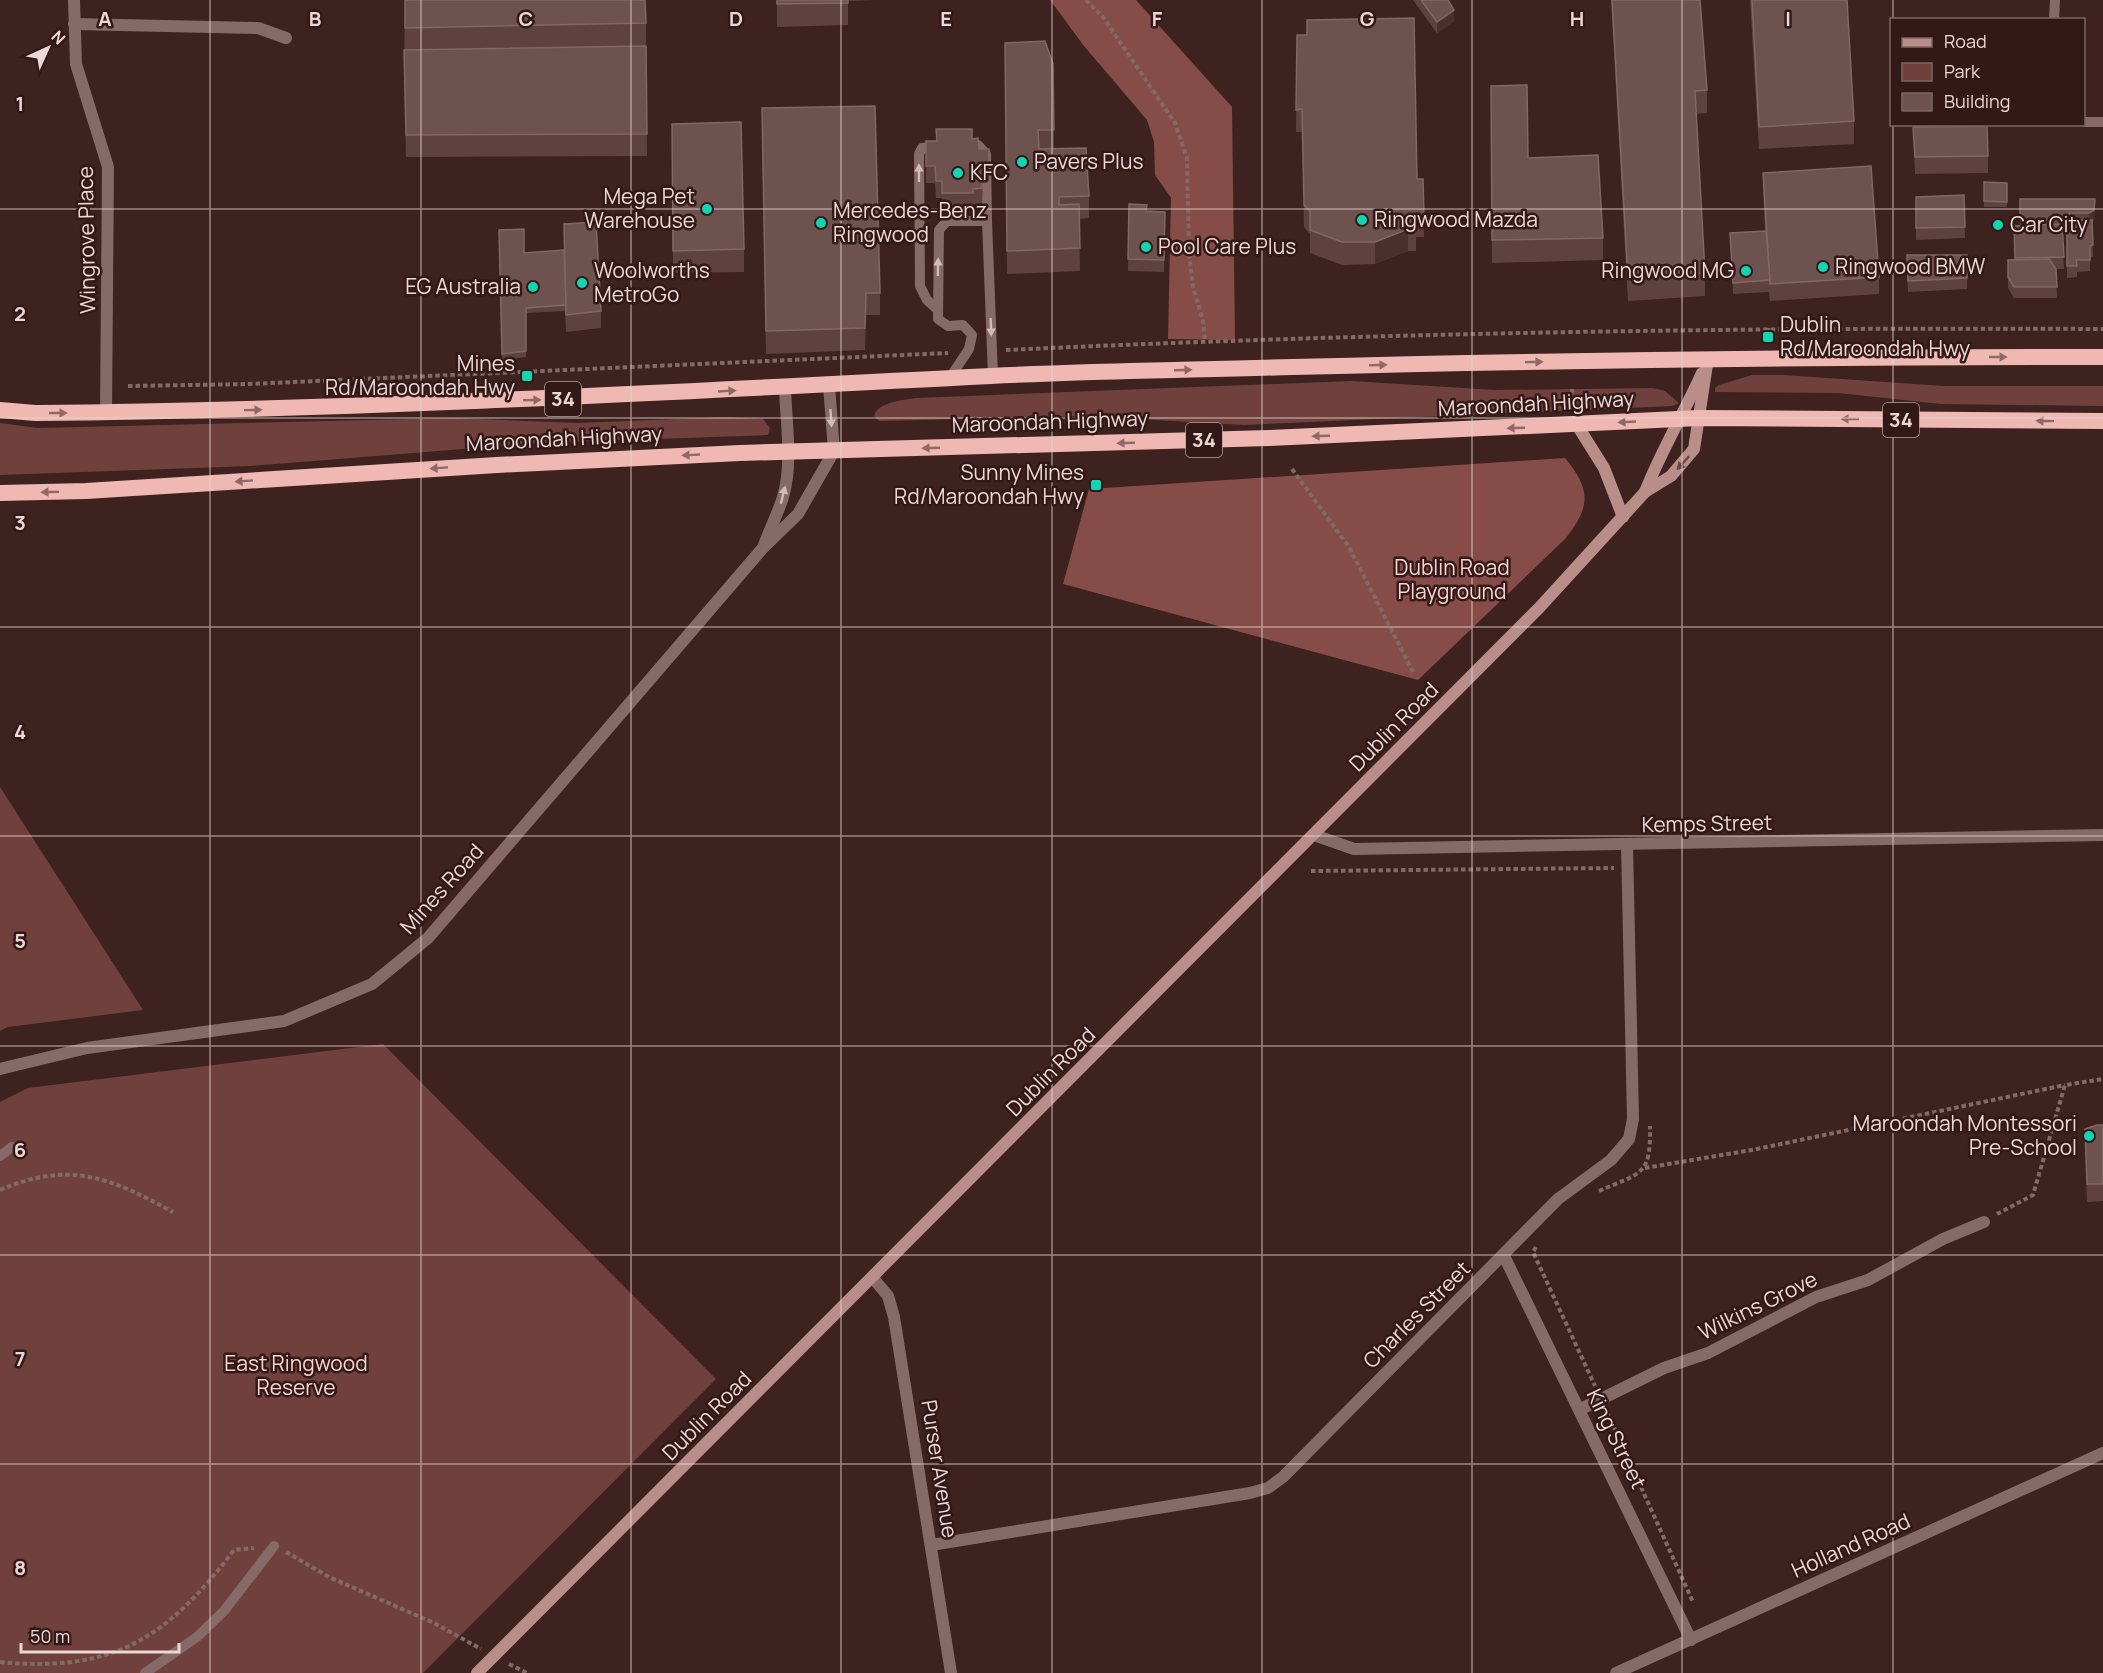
<svg xmlns="http://www.w3.org/2000/svg" width="2103" height="1673" viewBox="0 0 2103 1673" font-family="Manrope,sans-serif">
  <style>
    .green { fill: #70413c }
    .forest { fill: #864d48 }
    .lines { fill: none; stroke-linecap: round; stroke-linejoin: round }
    .path { stroke: #826a67; stroke-width: 4; stroke-dasharray: 4.5 3; stroke-linecap: butt }
    .service { stroke: #856a67; stroke-width: 10 }
    .minor { stroke: #856a67; stroke-width: 12 }
    .secondary { stroke: #b98e89; stroke-width: 12 }
    .trunk { stroke: #efb8b2; stroke-width: 16 }
    .wall { fill: #5f423f }
    .shaded-wall { fill: #4b2f2c }
    .building { fill: #6e5250; stroke: #816765; stroke-width: 1.5 }
    .oneway { fill: #d2bcba }
    .oneway2 { fill: #906864 }
    .oneway3 { fill: #684744 }
    .grid { fill: none; stroke: #ebd8d6; stroke-width: 1.5; stroke-opacity: 0.55 }
    .poi-dot { fill: #13d5b3; stroke: #321816; stroke-width: 2 }
    .labels { text-anchor: middle; stroke-width: 5; stroke-linejoin: round; paint-order: stroke }
    .shield { fill: #321816; stroke: #b49e9c; stroke-width: 1.5 }
    .shield-label { font-size: 20px; font-weight: bold; fill: #ebd8d6 }
    .poi-label { font-size: 21px; fill: #ebd8d6; stroke: #321816; text-anchor: start }
    .street-label { font-size: 21px; fill: #ebd8d6; stroke: #321816 }
    .park-label { font-size: 21px; fill: #f8d2ce; stroke: #321816 }
    .grid-label { font-size: 20px; text-anchor: middle; font-weight: bold; fill: #ebd8d6; stroke: #321816; stroke-width: 5; stroke-linejoin: round; paint-order: stroke }
  </style>
  <rect width="100%" height="100%" fill="#3d221f"/>
  <g class="green">
    <polygon points="1752,375 1783,375 1944,386 2103,386 2103,406 1941,404 1838,393 1715,392 1715,388 1719,385"/>
    <path d="M1351,381L1495,390L1653,388L1665,391L1679,403L1673,406L1244,425L1086,416L879,421L874,416C878,402 903,400 916,398Z"/>
    <polygon points="725,417 763,419 770,428 768,435 539,443 250,466 0,475 0,423 38,428 455,418 578,423"/>
    <polygon points="0,787 143,1010 8,1027 0,1031"/>
    <polygon points="383,1044 716,1379 423,1673 0,1673 0,1102 28,1088"/>
  </g>
  <g class="forest">
    <polygon points="1050,0 1136,0 1232,107 1235,340 1168,339 1171,198 1155,175 1154,142 1147,120 1084,46"/>
    <path d="M1565,458C1592,490 1590,508 1565,539L1418,680L1063,584L1089,489Z"/>
  </g>
  <g class="lines">
    <g class="path">
      <polyline points="1086,0 1103,17 1175,123 1187,158 1189,254 1193,287 1203,321 1205,341"/>
      <polyline points="1768,328 1768,337"/>
      <path d="M1006,350C1371,333 1737,327 2103,329"/>
      <polyline points="128,386 249,384 948,353"/>
      <polyline points="1572,389 1573,406"/>
      <polyline points="1292,469 1349,547 1413,672"/>
      <polyline points="1311,871 1614,868"/>
      <polyline points="1645,1168 1752,1150 2065,1085"/>
      <path d="M0,1190C70,1160 111,1178 173,1212"/>
      <path d="M1599,1191C1642,1172 1651,1176 1650,1126"/>
      <polyline points="1997,1214 2033,1195 2065,1085 2103,1079"/>
      <polyline points="1536,1247 1533,1252 1595,1386"/>
      <polyline points="1607,1412 1693,1602"/>
      <polyline points="286,1552 329,1577 434,1623 481,1649"/>
      <path d="M0,1662C115,1673 168,1637 234,1550L254,1548"/>
      <polyline points="509,1664 527,1673"/>
    </g>
    <g class="service">
      <polyline points="2054,20 2055,0"/>
      <polyline points="2084,122 2103,122"/>
      <polyline points="964,145 978,145 986,154 987,221"/>
      <polyline points="937,309 927,300 920,286 919,154 922,148 940,146"/>
      <polyline points="949,379 969,349 972,335 963,325 948,326 938,319 939,230 947,221 987,221 993,376"/>
      <polyline points="0,1156 12,1147"/>
      <polyline points="145,1673 197,1637 224,1611 274,1546"/>
    </g>
    <g class="minor">
      <polyline points="74,0 76,64 108,167 106,412"/>
      <polyline points="74,24 258,28 286,38"/>
      <path d="M764,545C770,529 778,513 783,497C793,463 786,422 785,388"/>
      <polyline points="1314,835 1354,849 2103,835"/>
      <polyline points="0,1069 87,1048 284,1021 372,984 428,938 762,549 798,514 834,451 829,385"/>
      <polyline points="1504,1256 1691,1640"/>
      <polyline points="873,1278 888,1296 894,1317 951,1673"/>
      <polyline points="1581,1409 1664,1368 1708,1353 1816,1297 1868,1280 1943,1239 1984,1222"/>
      <polyline points="931,1545 1250,1493 1268,1488 1283,1477 1558,1199 1611,1160 1629,1139 1633,1119 1627,845"/>
      <polyline points="1616,1673 2103,1453"/>
    </g>
    <g class="secondary">
      <polyline points="1577,425 1604,468 1623,517"/>
      <path d="M1645,492C1661,451 1684,413 1702,373"/>
      <polyline points="477,1673 1539,608 1645,492 1671,476 1694,449 1708,358"/>
    </g>
    <g class="trunk">
      <path d="M0,410L35,413C354,410 672,392 991,376C1091,371 1192,370 1292,367C1562,360 1833,357 2103,357"/>
      <polyline points="0,493 86,491 497,465 740,453 1269,438 1699,418 2103,421"/>
    </g>
  </g>
  <g class="wall">
    <polygon points="405,0 646,23 647,156 406,157 404,72"/>
    <polygon points="777,0 876,0 848,1 848,25 777,27"/>
    <polygon points="1413,0 1448,0 1454,21 1437,33"/>
    <polygon points="1611,0 1700,0 1707,90 1707,113 1696,114 1705,273 1705,296 1628,301"/>
    <polygon points="1750,0 1847,0 1854,121 1854,144 1759,149"/>
    <polygon points="1297,35 1417,179 1423,179 1424,237 1416,237 1416,251 1408,251 1375,264 1342,265 1310,253 1310,234 1304,227 1302,132 1296,132"/>
    <polygon points="1005,43 1054,130 1054,149 1089,196 1089,218 1079,219 1080,271 1007,274"/>
    <polygon points="1491,86 1528,158 1603,238 1603,260 1492,263"/>
    <polygon points="672,124 744,249 744,272 673,273"/>
    <polygon points="1961,126 1988,156 1988,173 1915,174 1913,127"/>
    <polygon points="762,131 880,293 880,315 866,315 865,350 766,354"/>
    <polygon points="972,139 979,149 989,149 989,181 983,181 982,205 973,206 973,210 942,210 942,198 936,198 935,183 926,183 926,141"/>
    <polygon points="1763,173 1879,277 1879,294 1770,301 1769,292 1733,294 1730,233 1765,231 1763,190"/>
    <polygon points="1984,182 2007,183 2007,207 1984,207"/>
    <polygon points="1964,195 1965,238 1916,240 1916,197"/>
    <polygon points="2020,199 2095,199 2094,221 2092,222 2093,257 2090,257 2090,271 2077,272 2077,277 2067,278 2067,231 2062,231 2064,269 2056,269 2057,298 2014,298 2008,288 2008,260 2015,259 2014,226 2020,226"/>
    <polygon points="1129,204 1147,211 1165,212 1164,272 1128,271"/>
    <polygon points="499,230 524,253 601,311 601,328 566,332 565,311 526,313 526,357 502,360"/>
    <polygon points="1967,255 1967,289 1908,292 1907,267"/>
    <polygon points="2103,1125 2103,1201 2087,1202 2085,1129"/>
  </g>
  <g class="shaded-wall">
    <polygon points="1454,10 1454,21 1437,33 1437,22"/>
    <polygon points="2095,199 2094,221 2089,225 2089,213"/>
    <polygon points="1408,229 1408,251 1375,264 1375,242"/>
  </g>
  <g class="building">
    <polygon points="405,0 645,0 646,23 405,28"/>
    <polygon points="777,0 848,0 848,3 777,4"/>
    <polygon points="1421,0 1448,0 1454,10 1437,22"/>
    <polygon points="1612,0 1700,0 1707,90 1695,91 1705,273 1628,278"/>
    <polygon points="1752,0 1847,0 1854,121 1759,127"/>
    <polygon points="1414,18 1417,179 1423,179 1424,214 1416,215 1416,229 1408,229 1375,242 1342,242 1310,230 1310,211 1304,205 1302,109 1296,110 1297,35 1307,35 1307,20"/>
    <polygon points="1045,41 1053,64 1054,130 1038,130 1039,149 1086,148 1089,196 1059,197 1059,205 1079,204 1080,248 1007,251 1005,43"/>
    <polygon points="646,46 647,134 406,135 404,50"/>
    <polygon points="1527,85 1528,158 1598,155 1603,238 1492,240 1491,86"/>
    <polygon points="875,106 880,293 866,293 865,328 766,331 762,108"/>
    <polygon points="741,122 744,249 673,251 672,124"/>
    <polygon points="1914,124 1961,124 1961,126 1914,127"/>
    <polygon points="1987,126 1988,156 1915,157 1913,127"/>
    <polygon points="936,129 972,129 972,139 978,138 979,149 989,149 989,164 983,164 982,188 973,189 973,193 942,193 942,181 936,181 935,166 926,166 926,141 937,141"/>
    <polygon points="1871,166 1879,277 1770,284 1763,173"/>
    <polygon points="1984,182 2007,183 2007,202 1984,201"/>
    <polygon points="1964,195 1965,227 1916,228 1916,197"/>
    <polygon points="2020,199 2095,199 2094,210 2089,213 2069,213 2069,220 2020,220"/>
    <polygon points="1129,204 1147,205 1146,211 1165,212 1164,260 1128,259"/>
    <polygon points="2067,220 2092,220 2093,245 2090,246 2090,260 2076,260 2077,266 2067,266"/>
    <polygon points="596,222 601,311 566,315 564,224"/>
    <polygon points="2062,224 2064,257 2015,258 2014,226"/>
    <polygon points="524,229 524,253 564,250 566,305 526,308 526,351 502,354 499,230"/>
    <polygon points="1766,231 1770,280 1733,283 1730,233"/>
    <polygon points="1907,255 1967,255 1967,278 1908,281"/>
    <polygon points="2049,259 2056,269 2057,287 2014,287 2008,277 2008,260"/>
    <polygon points="2097,1125 2103,1125 2103,1184 2087,1184 2085,1129"/>
  </g>
  <defs><path id="oneway-solid" d="M-6-.8H1V-3.2L6.5 0L1 3.2V.8H-6Z" transform="scale(1.5)"/></defs>
  <g class="oneway">
    <use href="#oneway-solid" transform="translate(919 173) rotate(-90)"/>
    <use href="#oneway-solid" transform="translate(938 267) rotate(-89)"/>
    <use href="#oneway-solid" transform="translate(991 327) rotate(88)"/>
    <use href="#oneway-solid" transform="translate(831 418) rotate(86)"/>
    <use href="#oneway-solid" transform="translate(783 495) rotate(-76)"/>
  </g>
  <g class="oneway2">
    <use href="#oneway-solid" transform="translate(1998 357)"/>
    <use href="#oneway-solid" transform="translate(1534 362) rotate(-1)"/>
    <use href="#oneway-solid" transform="translate(1378 365) rotate(-2)"/>
    <use href="#oneway-solid" transform="translate(1183 370) rotate(-2)"/>
    <use href="#oneway-solid" transform="translate(727 391) rotate(-3)"/>
    <use href="#oneway-solid" transform="translate(532 400) rotate(-2)"/>
    <use href="#oneway-solid" transform="translate(253 410) rotate(-1)"/>
    <use href="#oneway-solid" transform="translate(58 413)"/>
    <use href="#oneway-solid" transform="translate(1850 419) rotate(-180)"/>
    <use href="#oneway-solid" transform="translate(2045 421) rotate(-179)"/>
    <use href="#oneway-solid" transform="translate(1627 422) rotate(177)"/>
    <use href="#oneway-solid" transform="translate(1516 428) rotate(178)"/>
    <use href="#oneway-solid" transform="translate(1321 436) rotate(178)"/>
    <use href="#oneway-solid" transform="translate(1126 443) rotate(178)"/>
    <use href="#oneway-solid" transform="translate(931 448) rotate(178)"/>
    <use href="#oneway-solid" transform="translate(691 455) rotate(177)"/>
    <use href="#oneway-solid" transform="translate(439 468) rotate(176)"/>
    <use href="#oneway-solid" transform="translate(244 481) rotate(176)"/>
    <use href="#oneway-solid" transform="translate(50 492) rotate(179)"/>
  </g>
  <use class="oneway3" href="#oneway-solid" transform="translate(1683 463) rotate(132)"/>
  <path class="grid" d="M210,0V1673M421,0V1673M631,0V1673M841,0V1673M1052,0V1673M1262,0V1673M1472,0V1673M1682,0V1673M1893,0V20M1893,124V1673M0,209H2103M0,418H2103M0,627H2103M0,836H2103M0,1046H2103M0,1255H2103M0,1464H2103"/>
  <g class="poi-dot">
    <circle cx="1022" cy="162" r="6"/>
    <circle cx="958" cy="173" r="6"/>
    <circle cx="707" cy="209" r="6"/>
    <circle cx="1362" cy="220" r="6"/>
    <circle cx="821" cy="223" r="6"/>
    <circle cx="1998" cy="225" r="6"/>
    <circle cx="1146" cy="247" r="6"/>
    <circle cx="1823" cy="267" r="6"/>
    <circle cx="1746" cy="271" r="6"/>
    <circle cx="582" cy="283" r="6"/>
    <circle cx="533" cy="287" r="6"/>
    <rect x="1762" y="331" width="12" height="12" rx="3"/>
    <rect x="521" y="370" width="12" height="12" rx="3"/>
    <rect x="1090" y="479" width="12" height="12" rx="3"/>
    <circle cx="2089" cy="1136" r="6"/>
  </g>
  <g class="labels">
    <g class="shield">
      <rect x="545" y="382" width="36" height="34" rx="4.5"/>
      <rect x="1883" y="403" width="36" height="34" rx="4.5"/>
      <rect x="1186" y="423" width="36" height="34" rx="4.5"/>
    </g>
    <g class="shield-label">
      <text x="563" y="406">34</text>
      <text x="1901" y="427">34</text>
      <text x="1204" y="447">34</text>
    </g>
    <g class="poi-label">
      <text x="1034" y="169">Pavers Plus</text>
      <text x="970" y="180">KFC</text>
      <text x="695" y="204" text-anchor="end">Mega Pet<tspan x="695" dy="24">Warehouse</tspan></text>
      <text x="833" y="218">Mercedes-Benz<tspan x="833" dy="24">Ringwood</tspan></text>
      <text x="1374" y="227">Ringwood Mazda</text>
      <text x="2010" y="232">Car City</text>
      <text x="1158" y="254">Pool Care Plus</text>
      <text x="1835" y="274">Ringwood BMW</text>
      <text x="594" y="278">Woolworths<tspan x="594" dy="24">MetroGo</tspan></text>
      <text x="1734" y="278" text-anchor="end">Ringwood MG</text>
      <text x="521" y="294" text-anchor="end">EG Australia</text>
      <text x="1780" y="332">Dublin<tspan x="1780" dy="24">Rd/Maroondah Hwy</tspan></text>
      <text x="515" y="371" text-anchor="end">Mines<tspan x="515" dy="24">Rd/Maroondah Hwy</tspan></text>
      <text x="1084" y="480" text-anchor="end">Sunny Mines<tspan x="1084" dy="24">Rd/Maroondah Hwy</tspan></text>
      <text x="2077" y="1131" text-anchor="end">Maroondah Montessori<tspan x="2077" dy="24">Pre-School</tspan></text>
    </g>
    <g class="street-label">
      <text transform="translate(87 240) rotate(-91)" y="7">Wingrove Place</text>
      <text transform="translate(1536 404) rotate(-3)" y="7">Maroondah Highway</text>
      <text transform="translate(1050 422) rotate(-2)" y="7">Maroondah Highway</text>
      <text transform="translate(564 439) rotate(-3)" y="7">Maroondah Highway</text>
      <text transform="translate(1394 727) rotate(-45)" y="7">Dublin Road</text>
      <text transform="translate(1707 824) rotate(-1)" y="7">Kemps Street</text>
      <text transform="translate(442 889) rotate(-48)" y="7">Mines Road</text>
      <text transform="translate(1051 1072) rotate(-45)" y="7">Dublin Road</text>
      <text transform="translate(1758 1306) rotate(-26)" y="7">Wilkins Grove</text>
      <text transform="translate(1417 1315) rotate(-45)" y="7">Charles Street</text>
      <text transform="translate(707 1416) rotate(-45)" y="7">Dublin Road</text>
      <text transform="translate(1616 1439) rotate(64)" y="7">King Street</text>
      <text transform="translate(939 1469) rotate(81)" y="7">Purser Avenue</text>
      <text transform="translate(1851 1546) rotate(-24)" y="7">Holland Road</text>
    </g>
    <g class="park-label">
      <text x="1452" y="575">Dublin Road<tspan x="1452" dy="24">Playground</tspan></text>
      <text x="296" y="1371">East Ringwood<tspan x="296" dy="24">Reserve</tspan></text>
    </g>
  </g>
  <g class="grid-label">
    <text x="105" y="26">A</text>
    <text x="315" y="26">B</text>
    <text x="526" y="26">C</text>
    <text x="736" y="26">D</text>
    <text x="946" y="26">E</text>
    <text x="1157" y="26">F</text>
    <text x="1367" y="26">G</text>
    <text x="1577" y="26">H</text>
    <text x="1788" y="26">I</text>
    <text x="20" y="111">1</text>
    <text x="20" y="321">2</text>
    <text x="20" y="530">3</text>
    <text x="20" y="739">4</text>
    <text x="20" y="948">5</text>
    <text x="20" y="1157">6</text>
    <text x="20" y="1366">7</text>
    <text x="20" y="1575">8</text>
  </g>
  <rect x="1890" y="18" width="195" height="108" fill="#321816" stroke="#7c6563" stroke-width="1.5"/>
  <rect x="1902" y="38" width="30" height="9" fill="#b98e89" stroke="#7c6563" stroke-width="1.5"/>
  <text x="1944" y="48" font-size="18" fill="#ebd8d6">Road</text>
  <rect x="1902" y="63" width="30" height="18" fill="#70413c" stroke="#7c6563" stroke-width="1.5"/>
  <text x="1944" y="78" font-size="18" fill="#ebd8d6">Park</text>
  <rect x="1902" y="93" width="30" height="18" fill="#6e5250" stroke="#7c6563" stroke-width="1.5"/>
  <text x="1944" y="108" font-size="18" fill="#ebd8d6">Building</text>
  <g transform="translate(48 48) rotate(45)" stroke="#321816" stroke-width="4.5" paint-order="stroke">
  <path d="M0-4.5L10 22L0 15L-10 22Z" fill="#ebd8d6"/>
  <text y="-9" font-size="16" font-weight="bold" text-anchor="middle" fill="#ebd8d6">N</text>
  </g>
  <path d="M21 1643v9h158v-9" fill="none" stroke="#ebd8d6" stroke-width="3"/>
  <text x="30" y="1643" font-size="18" fill="#ebd8d6" stroke="#321816" stroke-width="4.5" paint-order="stroke">50 m</text>
</svg>
